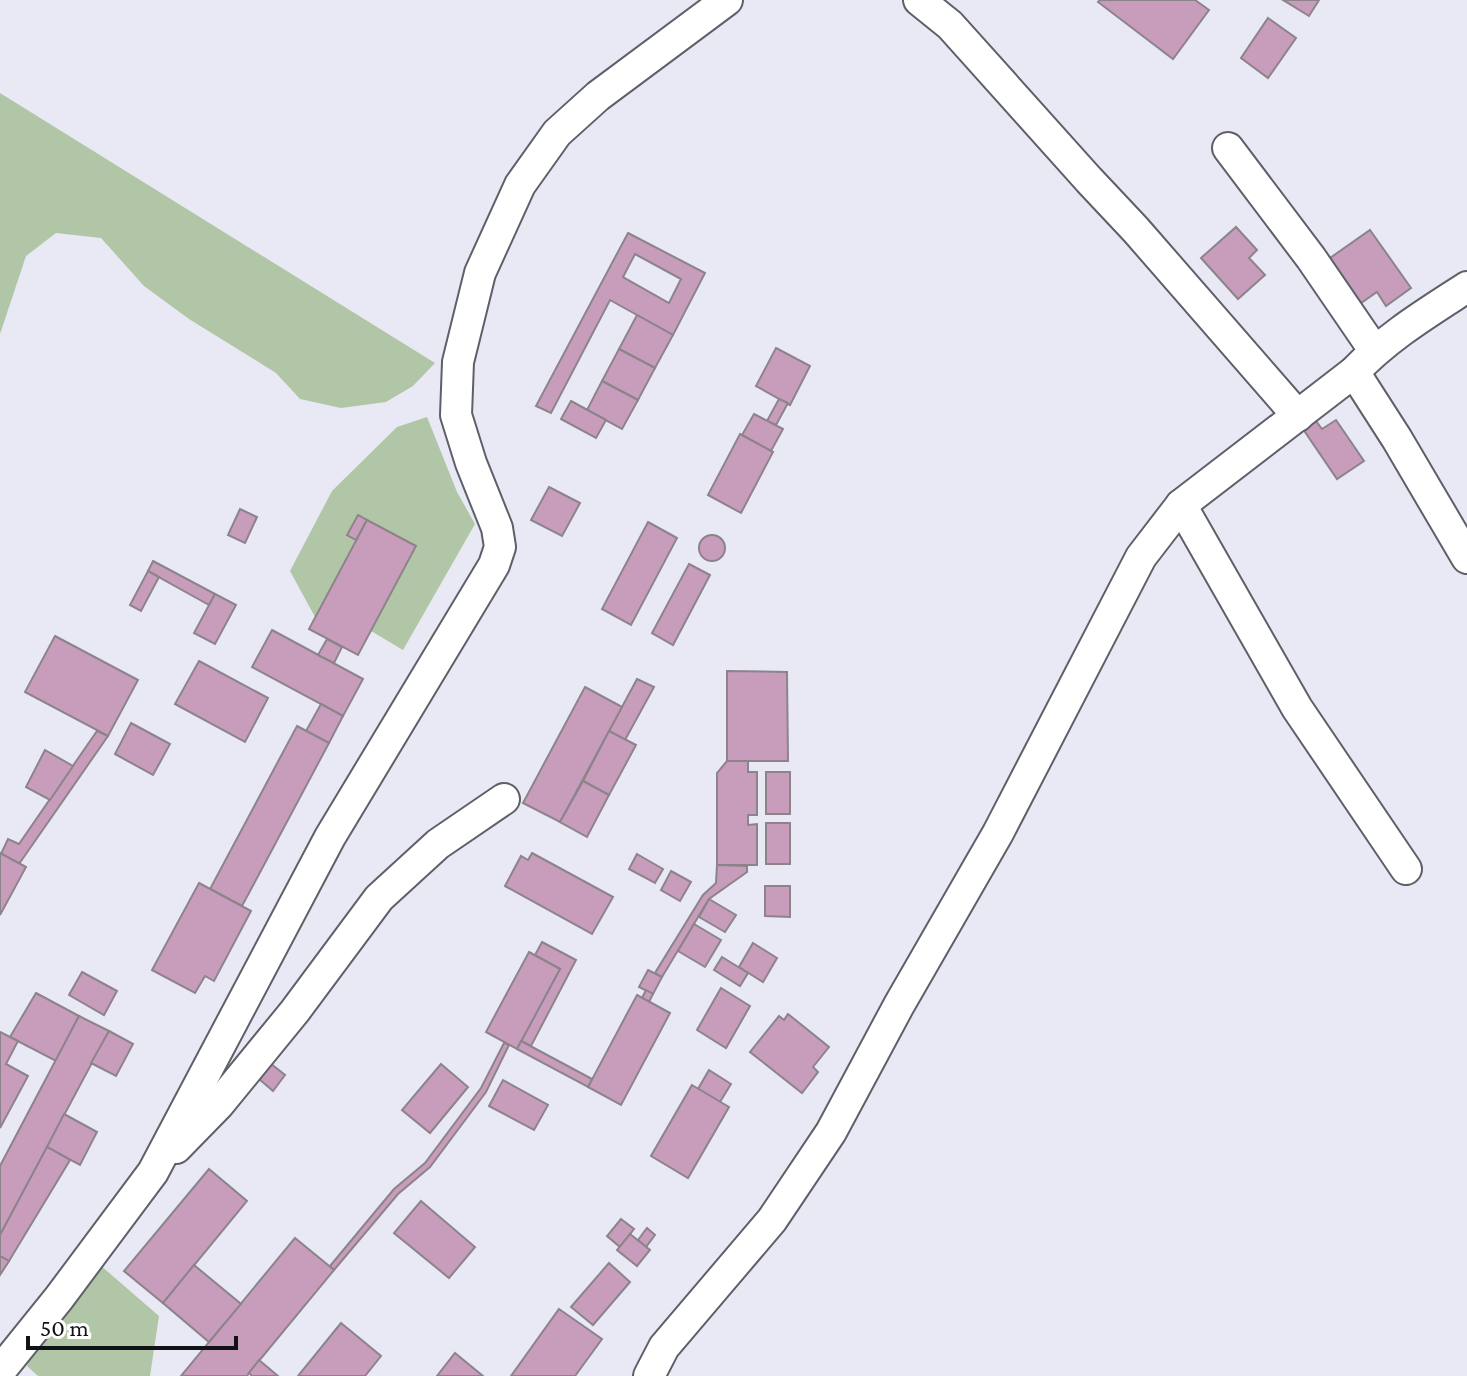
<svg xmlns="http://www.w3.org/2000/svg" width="1467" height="1376" viewBox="0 0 1467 1376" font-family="'Crimson Pro',serif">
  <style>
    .green { fill: #b0c6a6 }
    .building { fill: #c89dbc; stroke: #8d838a; stroke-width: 2; fill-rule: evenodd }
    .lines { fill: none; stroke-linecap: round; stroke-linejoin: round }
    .minor-casing { stroke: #5e6069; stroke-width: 34 }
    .minor { stroke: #fff; stroke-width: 30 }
  </style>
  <rect width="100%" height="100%" fill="#e8e9f4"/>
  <g class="green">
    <polygon points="0,93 435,363 413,386 386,402 341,408 300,399 276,373 189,319 144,286 101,238 56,233 26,256 0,334"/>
    <polygon points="427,417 457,492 475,524 403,650 371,631 415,546 358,515 347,535 356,540 315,617 290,571 332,491 397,427"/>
    <polygon points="100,1265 159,1316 150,1376 38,1376 27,1366 34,1348"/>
  </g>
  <g class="building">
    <polygon points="1100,0 1195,0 1209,10 1173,59 1098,2"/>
    <polygon points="1283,0 1319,0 1309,16"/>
    <polygon points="1268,18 1296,38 1268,78 1241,58"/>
    <polygon points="1236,227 1257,250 1249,258 1265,275 1238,299 1201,258"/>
    <polygon points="1370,230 1411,288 1386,306 1377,292 1361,303 1330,258"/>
    <path d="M628,233L705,273L673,335L610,300L551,413L536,406ZM635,254L681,279L669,303L623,277Z"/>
    <polygon points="637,315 673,335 655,368 619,349"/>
    <polygon points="776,348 810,366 790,405 756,386"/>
    <polygon points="619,349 655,368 638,400 602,381"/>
    <polygon points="602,381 638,400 622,429 587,410"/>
    <polygon points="779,399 788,403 776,425 767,421"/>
    <polygon points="571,401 606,420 596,438 561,419"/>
    <polygon points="754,414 783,429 771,451 742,435"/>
    <polygon points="1336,420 1364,461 1337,479 1303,429 1316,421 1322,429"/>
    <polygon points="740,434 773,452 741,513 708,495"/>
    <polygon points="549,487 580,503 562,536 531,520"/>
    <polygon points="240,509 257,517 245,543 228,535"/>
    <polygon points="358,515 367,520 356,540 347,535"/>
    <polygon points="367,520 416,546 358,655 309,629"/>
    <polygon points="648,522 677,538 631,625 602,609"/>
    <circle cx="712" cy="548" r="13"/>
    <polygon points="153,561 215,594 209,605 148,571"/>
    <polygon points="689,564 710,575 673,645 652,633"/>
    <polygon points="148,571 159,577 141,611 130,605"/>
    <polygon points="215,594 236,605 215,644 194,633"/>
    <polygon points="272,630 363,679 343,716 252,667"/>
    <polygon points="55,636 138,680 108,736 25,692"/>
    <polygon points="327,639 342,647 334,663 318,655"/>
    <polygon points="199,661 268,698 245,742 175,704"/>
    <polygon points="727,671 787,672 788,761 727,761"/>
    <polygon points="637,679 654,687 625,740 609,731"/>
    <polygon points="585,687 622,707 560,822 523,803"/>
    <polygon points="321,704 343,716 329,743 306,731"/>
    <polygon points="131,723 170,744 153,775 115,754"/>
    <polygon points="297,726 329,743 242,906 210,889"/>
    <polygon points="97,731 108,736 19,864 1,854 8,839 19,844"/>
    <polygon points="609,731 636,745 609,795 583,781"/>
    <polygon points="45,750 73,766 50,800 26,787"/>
    <polygon points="727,761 748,761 748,772 757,772 757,815 748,815 748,825 757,824 757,865 717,865 717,773"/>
    <rect x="766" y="772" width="24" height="42"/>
    <polygon points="583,781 609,795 587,837 560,822"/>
    <rect x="766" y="823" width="24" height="41"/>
    <polygon points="0,853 26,867 0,915"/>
    <polygon points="532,853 613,897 592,934 505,886 521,856 528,860"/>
    <polygon points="637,854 663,869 655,883 629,869"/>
    <polygon points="717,865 747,866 747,872 709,899 662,977 655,973 703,895 716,883"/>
    <polygon points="671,871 691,882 680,901 661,890"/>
    <polygon points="199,883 251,911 214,981 205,976 195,993 152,970"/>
    <polygon points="765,886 790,886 790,917 765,916"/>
    <polygon points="709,899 736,915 725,932 699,917"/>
    <polygon points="694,924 721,940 705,967 678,951"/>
    <polygon points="542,942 576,960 531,1046 521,1041 560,969 535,955"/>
    <polygon points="753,943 777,958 763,982 739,967"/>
    <polygon points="529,952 560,969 517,1049 486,1032"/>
    <polygon points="722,957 748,973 740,986 714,970"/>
    <polygon points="648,970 662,977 653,994 639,987"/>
    <polygon points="82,972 117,991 104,1015 69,995"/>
    <polygon points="721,988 750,1006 726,1048 697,1030"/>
    <polygon points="646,990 653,994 649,1002 642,998"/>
    <polygon points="36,993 79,1016 56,1061 10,1037"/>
    <polygon points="637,995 670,1013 621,1105 588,1087"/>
    <polygon points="788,1014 829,1047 813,1067 818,1072 802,1093 750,1052 779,1016 784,1020"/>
    <polygon points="79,1016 109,1031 0,1235 0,1166"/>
    <polygon points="109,1031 133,1044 116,1076 91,1063"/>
    <polygon points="0,1032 18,1041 6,1064 28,1076 0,1128"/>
    <polygon points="521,1041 592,1079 588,1087 517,1049"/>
    <polygon points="504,1043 509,1045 486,1092 430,1167 398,1194 334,1270 330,1266 394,1189 425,1163 481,1088"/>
    <polygon points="270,1063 285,1075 273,1091 258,1078"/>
    <polygon points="441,1064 468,1087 430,1133 402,1110"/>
    <polygon points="709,1070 731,1084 720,1102 698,1089"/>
    <polygon points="503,1080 548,1105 534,1130 489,1106"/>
    <polygon points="692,1085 729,1107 688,1178 651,1156"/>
    <polygon points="64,1114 97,1132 80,1165 47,1147"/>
    <polygon points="47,1147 70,1160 9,1261 0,1256 0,1235"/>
    <polygon points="209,1169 247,1201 163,1303 124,1271"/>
    <polygon points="421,1201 475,1247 449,1278 394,1233"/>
    <polygon points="621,1219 634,1229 620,1247 607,1236"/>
    <polygon points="647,1228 655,1235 646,1247 638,1240"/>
    <polygon points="630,1234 650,1250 637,1266 617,1250"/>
    <polygon points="295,1238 334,1270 249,1373 247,1376 181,1376"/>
    <polygon points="0,1256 9,1261 0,1275"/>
    <polygon points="609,1263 630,1282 593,1325 571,1307"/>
    <polygon points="194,1265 241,1304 209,1342 163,1303"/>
    <polygon points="559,1309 602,1339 575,1376 511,1376"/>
    <polygon points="341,1323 381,1356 365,1376 298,1376"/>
    <polygon points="455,1353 483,1376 437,1376"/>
    <polygon points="259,1360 278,1376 252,1376 249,1373"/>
  </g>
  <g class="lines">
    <g class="minor-casing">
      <g id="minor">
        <polyline points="919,0 950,25 1089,180 1136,230 1298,416"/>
        <polyline points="1228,148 1311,258 1374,350"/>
        <polyline points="1354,372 1397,439 1467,558"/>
        <polyline points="1181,505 1297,708 1406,869"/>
        <polyline points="176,1148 219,1104 295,1011 379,898 438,844 504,799"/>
        <polyline points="0,1371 59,1298 153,1172 330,837 494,565 500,547 497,528 471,463 456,415 458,362 480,273 520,185 557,133 598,96 727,0"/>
        <path d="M649,1376L664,1347L772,1220L831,1132L899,1005L998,833L1141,557L1181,505L1354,372C1387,337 1427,313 1467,287"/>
      </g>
    </g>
    <use href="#minor" class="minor"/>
  </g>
  <path d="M28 1336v12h208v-12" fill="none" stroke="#111215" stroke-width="4"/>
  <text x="40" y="1336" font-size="24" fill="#111215" stroke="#ffffff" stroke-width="6" paint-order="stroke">50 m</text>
</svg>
